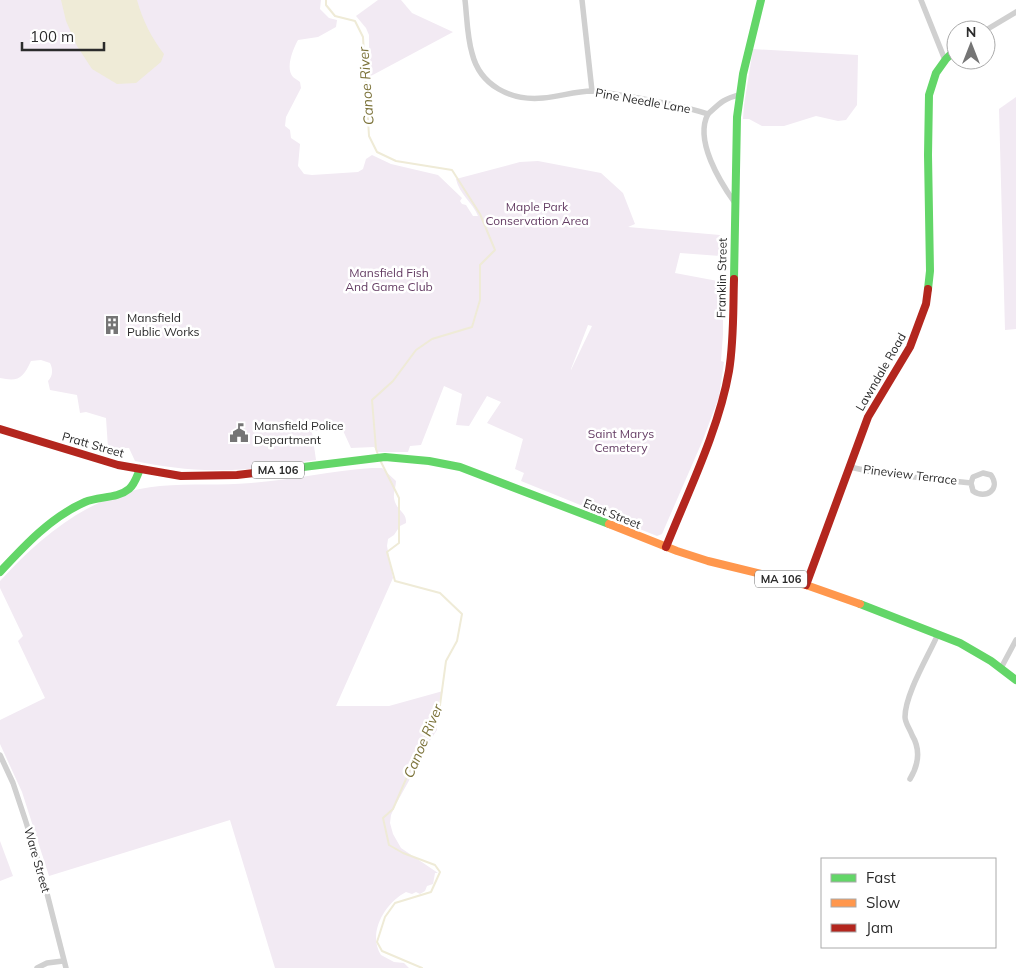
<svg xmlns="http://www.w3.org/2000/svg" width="1016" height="968" viewBox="0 0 1016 968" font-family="Mulish,sans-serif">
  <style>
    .green { fill: #f2eaf3; fill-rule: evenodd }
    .water { fill: #efebd7 }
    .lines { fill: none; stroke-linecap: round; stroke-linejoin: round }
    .stream { stroke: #efebd7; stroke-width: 2 }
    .street { stroke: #d0d0d0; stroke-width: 5.5 }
    .fast { stroke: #63d668; stroke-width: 8 }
    .slow { stroke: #ff974d; stroke-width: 8 }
    .jam { stroke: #b3261e; stroke-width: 8 }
    .labels { text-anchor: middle; stroke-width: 5; stroke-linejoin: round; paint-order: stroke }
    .shield { fill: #fff; stroke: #6b6b6b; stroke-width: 1 }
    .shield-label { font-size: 11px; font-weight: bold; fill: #2b2b2b }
    .street-label { font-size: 12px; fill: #2b2b2b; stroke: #fff }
    .park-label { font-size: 12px; fill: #643c63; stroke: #fff }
    .poi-label { font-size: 12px; fill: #2b2b2b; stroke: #fff; text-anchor: start }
    .water-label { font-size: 14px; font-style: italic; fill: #7c733a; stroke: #fff }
  </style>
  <rect width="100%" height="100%" fill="#fff"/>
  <g class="green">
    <path d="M0,0H321L320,9L329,18L337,20L336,27L318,37L298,40C293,49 285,68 293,77C295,79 298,80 300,82L301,88L286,117L285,126L290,130L291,138L300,144L298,166L304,174L312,175L358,172L363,169L366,159L372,155L391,164L438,175L462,198L460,201L462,204L466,205L473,216H478C473,203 459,194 456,179L520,162L538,161L601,173L623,193L635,224L628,227L720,235V256L680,253L675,273L723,282V334L721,361L724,362L719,397L702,442L662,534L657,536L652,534L521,481L524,473L515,469L523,439L487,423L501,402L487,396L469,426L456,425L462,394L444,386L421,445L410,446L408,452H377L374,447L351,448L340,424L312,432L316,460C285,464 255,470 224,470C194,471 164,467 135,461L129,448H108L106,418L86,412L80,413L77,395L50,390L48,381C53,376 53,369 50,363L41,360L31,361C23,378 19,382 0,378ZM588,325L592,326L571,370V369Z"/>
    <polygon points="378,0 401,0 412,13 453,32 369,77 369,35 366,28 356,16"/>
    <polygon points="753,49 858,55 857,105 846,120 838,121 816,116 784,126 762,126 749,119 743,119 744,105"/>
    <polygon points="1016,97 1016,329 1005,330 999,109"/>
    <path d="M372,468H382L396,481C396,488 392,495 395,502C398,511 407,513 406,523L400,526L394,535L388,539L387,546L393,578L336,706H389L443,691L436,710L437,730L421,754L411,777L396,804L391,815L390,823L393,834L401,848L438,873H435L433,884L427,886L425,891L420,894L416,892L412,894L406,892C385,903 367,933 381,955L394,962L404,963L409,968H275L230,820L49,876L22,792L0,744V720L45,698L18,641L23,636L0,588V581C43,534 94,492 160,486C190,483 221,486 251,483C291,480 331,471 372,468Z"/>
    <polygon points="0,841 13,876 0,881"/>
  </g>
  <path class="water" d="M61,0H137C143,21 151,37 164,54L161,62L136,83L117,84L92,69L77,46L66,21Z"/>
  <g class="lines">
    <g class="stream">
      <polyline points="326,0 326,5 335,16 355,21 363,37 369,136 377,152 396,161 452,170 480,214 495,250 480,265 480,300 472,327 432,339 416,350 393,381 372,400 376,449 378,455"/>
      <polyline points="380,460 399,498 399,543 387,552 395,581 440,593 462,614 457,641 446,661 440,705 416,756 393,809 383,818 389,845 403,853 435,865 440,872 431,892 395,903 385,917 377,942 382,951 422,968"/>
    </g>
    <g class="street">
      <path d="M465,0C467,17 467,36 472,53C480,86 511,101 543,98C559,97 575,91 592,91C607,92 623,96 638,98C662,103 685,106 708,114C722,101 722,100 741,94"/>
      <polyline points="582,0 592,91"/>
      <polyline points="921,0 945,60"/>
      <polyline points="986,30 1016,12"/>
      <path d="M708,114C694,140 720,182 735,203"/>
      <path d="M850,467L877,473L971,483L973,491C986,500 1001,489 991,475L983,473L973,477L971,483"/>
      <polyline points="1001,668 1016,640"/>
      <polyline points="0,755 13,783 25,819 41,870 66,968"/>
      <path d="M910,779C919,764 921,750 912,735C910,729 905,723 905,717C905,694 929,655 938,634"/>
      <polyline points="37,968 47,963 63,961"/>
    </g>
    <g class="fast">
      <polyline points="734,279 737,117 743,74 761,0"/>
      <polyline points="928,289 930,271 928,155 929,95 936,73 946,59 956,49"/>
      <polyline points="254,473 385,457 429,461 460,467 609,524"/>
      <path d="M0,572C25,545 51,517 85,502C99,496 117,499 129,489C135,484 137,476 140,469"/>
      <polyline points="860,604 960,643 991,661 1016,680"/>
    </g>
    <polyline class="slow" points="609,524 677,551 708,561 806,585 860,604"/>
    <g class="jam">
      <polyline points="0,429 118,465 181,476 237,475 254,473"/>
      <path d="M666,547C688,492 719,429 729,371C734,341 733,310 734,279"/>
      <polyline points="806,585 868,417 910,347 926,304 928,289"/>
    </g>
  </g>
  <defs>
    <g id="building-bare" transform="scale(1.5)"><path d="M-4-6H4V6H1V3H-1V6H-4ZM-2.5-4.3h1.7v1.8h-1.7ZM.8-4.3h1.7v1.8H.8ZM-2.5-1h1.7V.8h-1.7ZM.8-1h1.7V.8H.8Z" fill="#757575" stroke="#fff" stroke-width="2.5" paint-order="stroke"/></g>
    <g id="civic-bare" transform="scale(1.5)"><path d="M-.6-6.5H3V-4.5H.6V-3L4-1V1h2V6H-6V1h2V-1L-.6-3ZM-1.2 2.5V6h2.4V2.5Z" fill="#757575" stroke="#fff" stroke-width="2.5" paint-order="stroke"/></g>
  </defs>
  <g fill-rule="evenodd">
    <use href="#building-bare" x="112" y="325"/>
    <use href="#civic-bare" x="239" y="433"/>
  </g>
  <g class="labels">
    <g class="shield">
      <rect x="252" y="461.5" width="52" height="17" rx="4"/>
      <rect x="755" y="570.5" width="52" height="17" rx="4"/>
    </g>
    <g class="shield-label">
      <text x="278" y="474">MA 106</text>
      <text x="781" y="583">MA 106</text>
    </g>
    <g class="street-label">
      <text transform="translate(643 101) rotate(10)" y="4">Pine Needle Lane</text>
      <text transform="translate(722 278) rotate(-89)" y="4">Franklin Street</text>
      <text transform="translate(881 372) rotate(-60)" y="4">Lawndale Road</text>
      <text transform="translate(93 445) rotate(16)" y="4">Pratt Street</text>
      <text transform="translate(910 475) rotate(7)" y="4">Pineview Terrace</text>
      <text transform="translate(612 514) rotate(22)" y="4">East Street</text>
      <text transform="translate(37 860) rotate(74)" y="4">Ware Street</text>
    </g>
    <g class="park-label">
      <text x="537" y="211">Maple Park<tspan x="537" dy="14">Conservation Area</tspan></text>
      <text x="389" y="277">Mansfield Fish<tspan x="389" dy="14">And Game Club</tspan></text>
      <text x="621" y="438">Saint Marys<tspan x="621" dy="14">Cemetery</tspan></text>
    </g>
    <g class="poi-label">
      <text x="127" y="322">Mansfield<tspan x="127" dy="14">Public Works</tspan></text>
      <text x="254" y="430">Mansfield Police<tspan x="254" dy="14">Department</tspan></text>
    </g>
    <g class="water-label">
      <text transform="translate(366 86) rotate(-94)" y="5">Canoe River</text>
      <text transform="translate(423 741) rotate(-67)" y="5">Canoe River</text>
    </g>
  </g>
  <rect x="821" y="858" width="175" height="90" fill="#ffffff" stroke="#aaaaaa"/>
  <rect x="831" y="874" width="25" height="8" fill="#63d668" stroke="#aaaaaa"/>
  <text x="866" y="883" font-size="15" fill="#2b2b2b">Fast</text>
  <rect x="831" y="899" width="25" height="8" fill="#ff974d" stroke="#aaaaaa"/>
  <text x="866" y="908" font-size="15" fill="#2b2b2b">Slow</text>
  <rect x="831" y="924" width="25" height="8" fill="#b3261e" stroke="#aaaaaa"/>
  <text x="866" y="933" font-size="15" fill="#2b2b2b">Jam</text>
  <g transform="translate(971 45)"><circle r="24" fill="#ffffff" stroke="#aaaaaa"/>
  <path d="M0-4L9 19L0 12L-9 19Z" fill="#757575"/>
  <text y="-8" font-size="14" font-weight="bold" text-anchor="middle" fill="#2b2b2b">N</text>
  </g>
  <path d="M22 42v8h82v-8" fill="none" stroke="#2b2b2b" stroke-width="2.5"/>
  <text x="30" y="42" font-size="15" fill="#2b2b2b" stroke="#ffffff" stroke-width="4" paint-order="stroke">100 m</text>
</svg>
